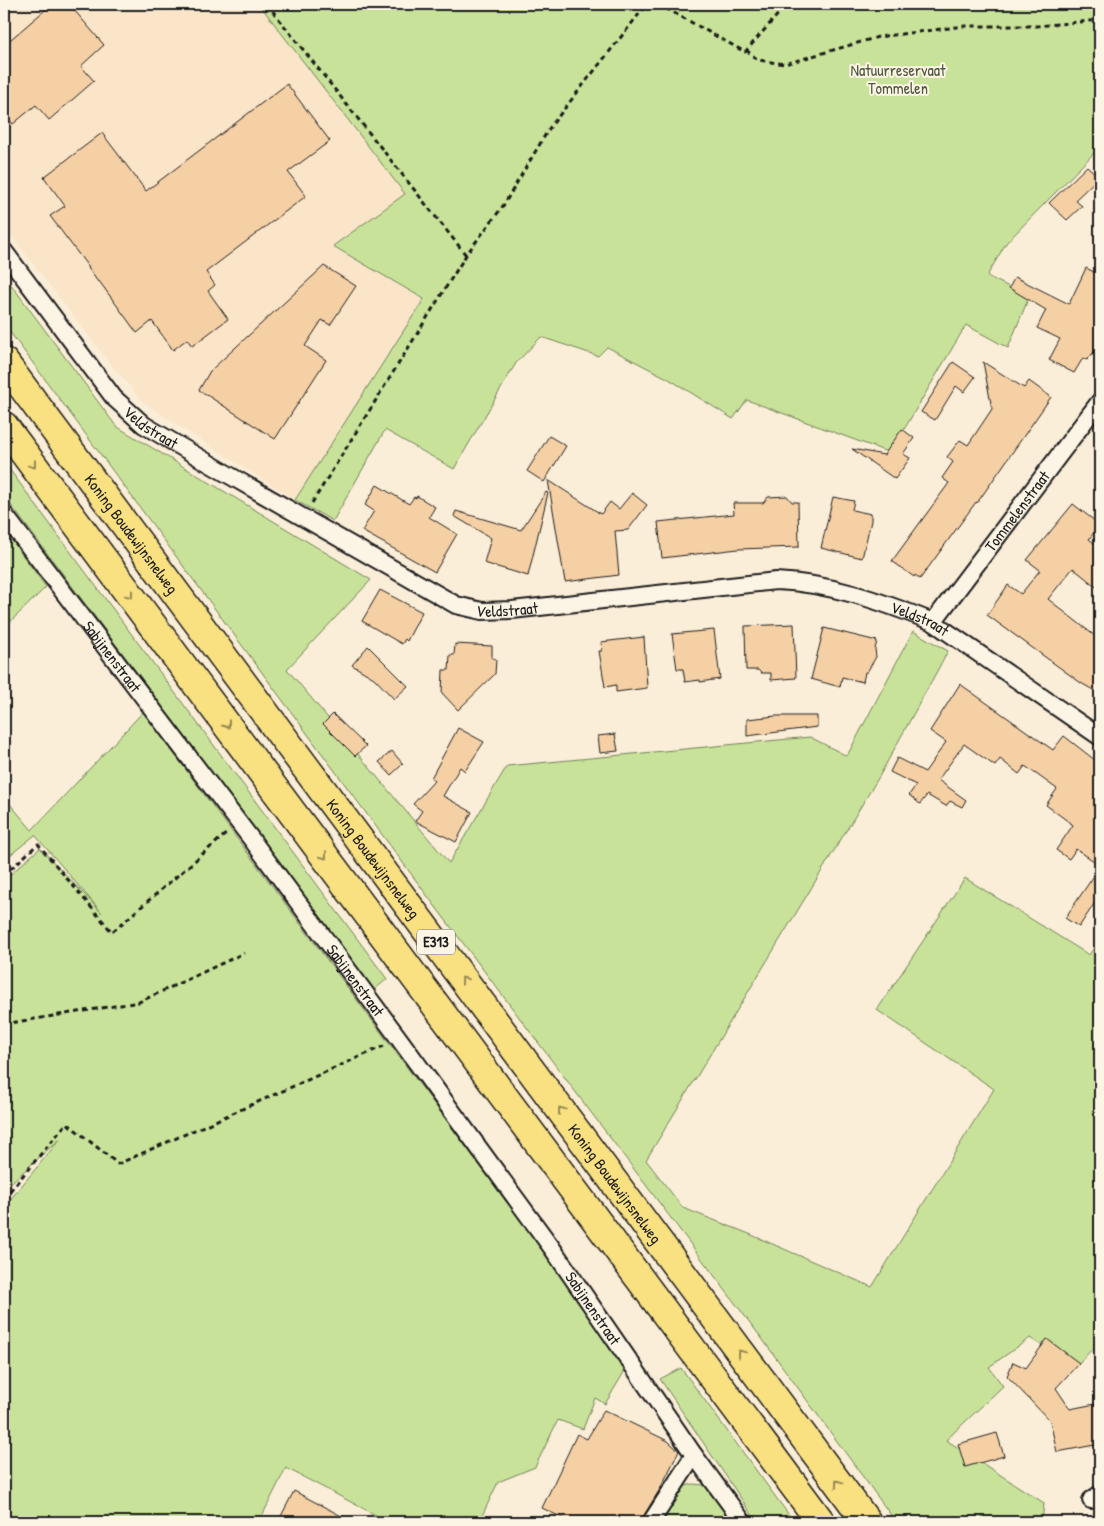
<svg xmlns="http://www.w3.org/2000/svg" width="1104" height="1526" viewBox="0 0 1104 1526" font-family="'Patrick Hand',sans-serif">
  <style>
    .built { fill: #fae5c9 }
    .green { fill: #c8e399; stroke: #72805a }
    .building { fill: #f6d0a5; stroke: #1c1c1c }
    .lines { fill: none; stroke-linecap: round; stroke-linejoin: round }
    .minor-casing { stroke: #1c1c1c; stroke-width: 20 }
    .motorway-casing { stroke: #1c1c1c; stroke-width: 31 }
    .path { stroke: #1c1c1c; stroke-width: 3; stroke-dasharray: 5 4; stroke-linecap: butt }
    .minor { stroke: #fcf5e5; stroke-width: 16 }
    .motorway { stroke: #f9e181; stroke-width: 28 }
    .oneway { stroke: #968854 }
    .labels { text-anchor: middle; stroke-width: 4; stroke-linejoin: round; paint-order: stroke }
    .shield { fill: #fcf5e5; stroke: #5f5d58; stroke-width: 1 }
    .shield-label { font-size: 15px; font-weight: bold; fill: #1c1c1c }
    .park-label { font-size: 16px; fill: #505842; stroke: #fcf5e5 }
    .street-label { font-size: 16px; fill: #1c1c1c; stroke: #fcf5e5 }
  </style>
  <rect width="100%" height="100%" fill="#fbeed8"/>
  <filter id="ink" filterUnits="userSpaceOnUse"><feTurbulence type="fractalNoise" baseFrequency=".02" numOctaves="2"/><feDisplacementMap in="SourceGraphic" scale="10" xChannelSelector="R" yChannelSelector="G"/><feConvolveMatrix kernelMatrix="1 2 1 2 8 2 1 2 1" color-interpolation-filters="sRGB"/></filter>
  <g filter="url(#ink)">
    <polygon class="built" points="4,4 259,4 405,194 333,246 424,299 295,500 177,425 142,401 104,356 4,226"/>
    <g class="green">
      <polygon points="259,4 1100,4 1100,147 1006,243 987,276 1029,297 1008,348 966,325 890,453 747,400 733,419 669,379 607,347 598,356 541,337 516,363 454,469 385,430 333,521 295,500 424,299 333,246 405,194"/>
      <polygon points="4,275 116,426 371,580 287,669 449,863 507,766 810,737 847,756 913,631 948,651 880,775 646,1160 683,1208 747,1233 872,1287 994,1089 877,1010 965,878 1089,955 1100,939 1100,1341 1075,1367 1030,1338 989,1367 1003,1386 946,1440 1044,1503 1042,1522 896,1522 763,1340 429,898 4,324"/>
      <polygon points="4,462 387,979 374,990 285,869 4,496"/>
      <polygon points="4,530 46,587 4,628"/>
      <polygon points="143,712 617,1350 626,1365 623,1374 605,1404 595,1398 583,1429 558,1420 535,1467 498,1482 482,1516 493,1522 389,1522 286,1468 259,1522 4,1522 4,1207 61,1138 4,1189 4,880 40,848 102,913 35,835 4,860 4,797 32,830"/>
      <polygon points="681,1368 794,1522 757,1522 660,1379"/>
      <polygon points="693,1484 704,1485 732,1522 660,1522 682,1487"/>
    </g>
    <g class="building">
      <polygon points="52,4 69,4 104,45 81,66 94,81 49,120 36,105 13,124 4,114 4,45"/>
      <polygon points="287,84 330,141 288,172 306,196 206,272 215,285 208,291 228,319 192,346 187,339 173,350 152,321 137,333 99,281 98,282 88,268 89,268 50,216 65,206 44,177 102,133 146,191"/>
      <polygon points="1087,166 1099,177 1075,200 1082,206 1067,220 1049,203"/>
      <polygon points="324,266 356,286 330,325 322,320 305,346 326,360 275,439 199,390 210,371"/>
      <polygon points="1086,268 1100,275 1100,345 1087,360 1083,358 1074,373 1049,360 1060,339 1037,328 1046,310 1009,288 1015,277 1069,304"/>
      <polygon points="953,362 975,377 964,392 956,386 935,420 921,412"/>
      <polygon points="983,362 1024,388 1029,381 1051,397 977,503 976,502 920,579 915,575 914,577 892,561 949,483 942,478 953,462 947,457 960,440 968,445 992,409"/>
      <polygon points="902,429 914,438 903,454 910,458 895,479 852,449 884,455"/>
      <polygon points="549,436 566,446 544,482 527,471"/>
      <polygon points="548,480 601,514 610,502 619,509 632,493 647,505 628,530 615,531 619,575 565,582"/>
      <polygon points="377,485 409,504 414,497 416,498 417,496 435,507 429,517 457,534 435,572 362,531 374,511 365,505"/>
      <polygon points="546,492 548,493 528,576 484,563 491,538 454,516 456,511 521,530"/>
      <polygon points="787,496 792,502 798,502 799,547 738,549 662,558 658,522 734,514 733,503 763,503 768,497"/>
      <polygon points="833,497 854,501 852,510 871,514 871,521 862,558 821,548"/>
      <polygon points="1073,504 1100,525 1089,539 1100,548 1100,590 1073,568 1048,599 1100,640 1100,694 1081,683 987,615 1008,585 1021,594 1040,570 1027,560"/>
      <polygon points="380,590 422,612 407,641 405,639 402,644 362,621"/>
      <polygon points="794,624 796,678 771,680 771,673 761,673 758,670 746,670 745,626"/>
      <polygon points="824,628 877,641 875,649 876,657 867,672 865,672 863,682 842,677 840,687 811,679"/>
      <polygon points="714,630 720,679 700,682 700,680 685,682 683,669 677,669 672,634"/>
      <polygon points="644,637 647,688 616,692 616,685 605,687 599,651 602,651 601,642"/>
      <polygon points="455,644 492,646 492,658 496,659 495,674 458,710 442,693 443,670 449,670 450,655 454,655"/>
      <polygon points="368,646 408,686 394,699 374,678 352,665"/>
      <polygon points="960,684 1053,750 1064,736 1100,764 1100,865 1076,849 1069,859 1056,850 1073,825 1046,805 1057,789 1025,766 1019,774 1000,759 995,766 964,744 938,780 966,800 962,807 950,801 946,806 927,795 920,804 909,795 916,785 890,772 897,758 925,772 946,742 930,731"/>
      <polygon points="333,714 366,746 355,756 323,724"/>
      <polygon points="776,716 817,716 817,727 747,736 747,719"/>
      <polygon points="458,728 484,742 465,771 460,767 443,796 472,812 456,842 415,821 422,811 413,804 435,780 431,778"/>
      <polygon points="615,734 618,751 600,753 598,736"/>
      <polygon points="392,751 403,764 391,775 379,762"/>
      <polygon points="1100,867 1100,895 1079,927 1065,918"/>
      <polygon points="1047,1339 1079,1363 1056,1388 1070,1409 1100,1403 1100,1444 1057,1452 1050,1421 1007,1376 1013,1362 1026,1368"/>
      <polygon points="604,1410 668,1441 679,1451 660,1489 643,1517 641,1522 571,1522 542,1508 577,1434 587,1439"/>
      <polygon points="997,1433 1004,1456 965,1467 958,1444"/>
      <polygon points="294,1491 353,1522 278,1522"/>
    </g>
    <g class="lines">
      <g class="minor-casing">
        <g id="minor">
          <path id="s1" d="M4,251L114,398L144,425L229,475L456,605L482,611L512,610L776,581C830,583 883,602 933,622L1100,737"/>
          <path id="s2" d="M4,514L252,840L400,1040L552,1248L694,1455L743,1522"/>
          <path id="s3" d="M933,622L1100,401"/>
          <polyline points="1091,1500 1100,1494"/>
          <polyline points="651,1522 694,1455"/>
        </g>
      </g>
      <g class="motorway-casing">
        <g id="motorway">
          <path id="s4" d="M4,362L867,1522"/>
          <polyline points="4,426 821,1522"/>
        </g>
      </g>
      <g class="path">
        <polyline points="267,4 466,255"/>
        <polyline points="658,4 745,52 787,4"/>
        <polyline points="746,50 758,60 785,64 878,37 965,26 1037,26 1100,20"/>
        <polyline points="312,503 466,255 503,206 550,127 647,4"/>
        <polyline points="4,875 38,844 112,932 227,833"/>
        <polyline points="4,1024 139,1002 244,953"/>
        <polyline points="4,1198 67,1123 118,1164 384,1046"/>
      </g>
      <use href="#minor" class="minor"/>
      <use href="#motorway" class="motorway"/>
    </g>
    <defs><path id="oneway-chevron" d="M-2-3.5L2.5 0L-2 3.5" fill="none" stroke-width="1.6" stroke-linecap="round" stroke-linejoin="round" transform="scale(1.25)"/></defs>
    <g class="oneway">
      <use href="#oneway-chevron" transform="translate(33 465) rotate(53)"/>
      <use href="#oneway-chevron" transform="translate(130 595) rotate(53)"/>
      <use href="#oneway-chevron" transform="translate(227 725) rotate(53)"/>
      <use href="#oneway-chevron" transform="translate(324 856) rotate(53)"/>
      <use href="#oneway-chevron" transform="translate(464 980) rotate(-127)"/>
      <use href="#oneway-chevron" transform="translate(561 1110) rotate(-127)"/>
      <use href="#oneway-chevron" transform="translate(741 1353) rotate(-127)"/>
      <use href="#oneway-chevron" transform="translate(838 1483) rotate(-127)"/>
    </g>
  </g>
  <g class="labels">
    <rect class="shield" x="417" y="929.5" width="38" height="25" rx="4"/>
    <g class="shield-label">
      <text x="436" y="947">E313</text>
    </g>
    <g class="park-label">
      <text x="898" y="76">Natuurreservaat<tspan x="898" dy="18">Tommelen</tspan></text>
    </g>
    <g class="street-label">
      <text dy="6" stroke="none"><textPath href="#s1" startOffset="231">Veldstraat</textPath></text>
      <text dy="6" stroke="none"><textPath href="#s3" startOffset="139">Tommelenstraat</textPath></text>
      <text dy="6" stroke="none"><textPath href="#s4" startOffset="214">Koning Boudewijnsnelweg</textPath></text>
      <text dy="6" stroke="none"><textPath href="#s1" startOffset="636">Veldstraat</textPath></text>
      <text dy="6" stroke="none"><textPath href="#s1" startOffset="1056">Veldstraat</textPath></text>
      <text dy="6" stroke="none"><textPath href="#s2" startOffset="179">Sabijnenstraat</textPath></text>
      <text dy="6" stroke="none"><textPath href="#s4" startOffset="619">Koning Boudewijnsnelweg</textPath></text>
      <text dy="6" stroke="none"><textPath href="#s2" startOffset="584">Sabijnenstraat</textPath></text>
      <text dy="6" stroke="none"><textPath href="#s4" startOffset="1024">Koning Boudewijnsnelweg</textPath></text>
      <text dy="6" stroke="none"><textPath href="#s2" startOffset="989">Sabijnenstraat</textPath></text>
    </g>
  </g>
  <rect width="1104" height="1526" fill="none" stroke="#fcf5e5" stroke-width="20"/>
  <rect x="10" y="10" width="1084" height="1506" fill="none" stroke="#1c1c1c" stroke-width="2" filter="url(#ink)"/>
</svg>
